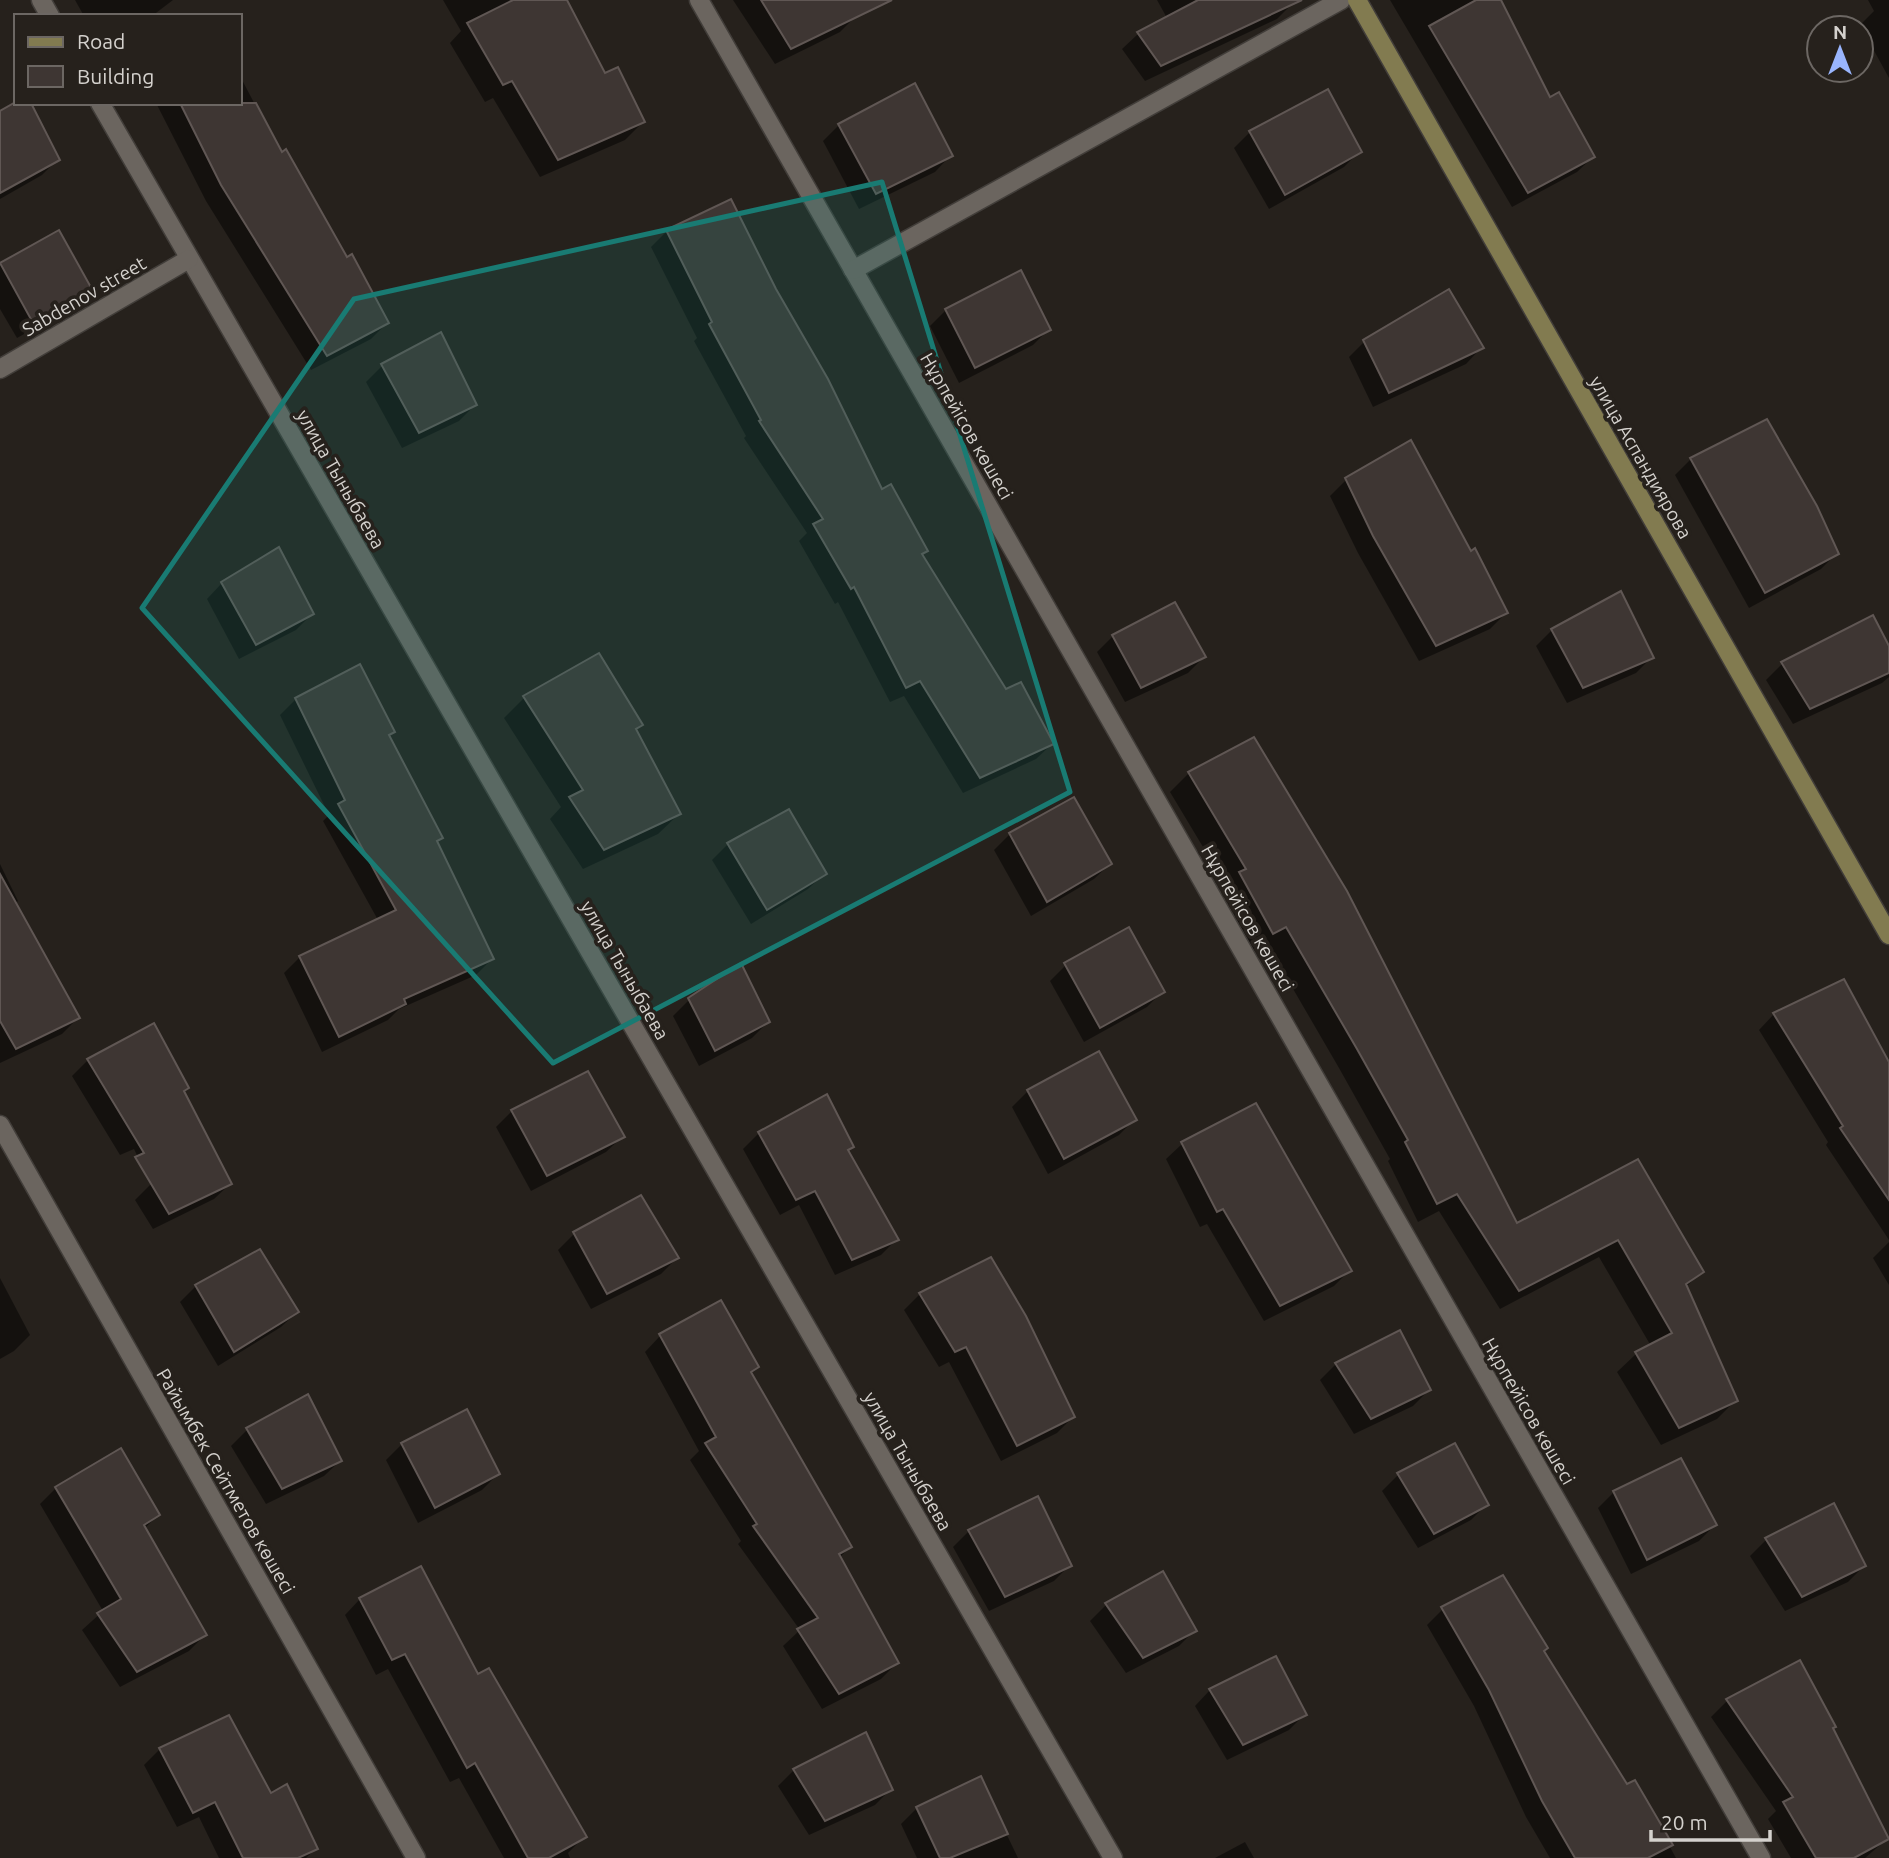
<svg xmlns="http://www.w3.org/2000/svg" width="1889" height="1858" viewBox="0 0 1889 1858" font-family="Ubuntu,sans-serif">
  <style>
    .shadow { fill: #0007 }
    .building { fill: #3e3633; stroke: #605754; stroke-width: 2 }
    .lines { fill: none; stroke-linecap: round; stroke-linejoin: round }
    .street-casing { stroke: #423e3a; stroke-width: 21 }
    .secondary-casing { stroke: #423e3a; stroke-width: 21 }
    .street { stroke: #6b655f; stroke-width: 18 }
    .secondary { stroke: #827b50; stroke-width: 18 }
    .marked { fill: #197b73; fill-opacity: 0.2; stroke: #197b73; stroke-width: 5; stroke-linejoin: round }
    .labels { text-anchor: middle; stroke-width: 7; stroke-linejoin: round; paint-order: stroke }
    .street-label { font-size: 19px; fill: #d4d1cd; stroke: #26211c }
  </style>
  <rect width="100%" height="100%" fill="#26211c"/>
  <g class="shadow">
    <polygon points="75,0 173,0 152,16 84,16"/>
    <polygon points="443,0 566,0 605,76 643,122 625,140 540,177 493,98 485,102 450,43 461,31"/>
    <polygon points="733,0 848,0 856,16 840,32 775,64"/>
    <polygon points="1157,0 1291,0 1293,3 1277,19 1145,81 1122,49 1138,34 1167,18"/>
    <polygon points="1390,0 1499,0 1549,99 1593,157 1577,172 1512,207"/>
    <polygon points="1868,0 1889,0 1889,78 1860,25 1874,11"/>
    <polygon points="240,76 281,154 387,323 371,339 311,370 206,201 156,103 240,103"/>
    <polygon points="1327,91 1360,151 1344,167 1269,209 1234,148 1250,132"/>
    <polygon points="0,113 58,159 42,175 0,199"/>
    <polygon points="839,125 950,156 935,172 859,209 823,141"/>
    <polygon points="667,231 881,491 926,551 921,556 1006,692 1052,744 1036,759 963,793 904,696 890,702 838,602 835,604 799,541 807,533 744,438 746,436 694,341 697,338 651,247"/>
    <polygon points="58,232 91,290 75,306 17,338 0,309 0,265"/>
    <polygon points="946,310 1049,329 1033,345 959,383 930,326"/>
    <polygon points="440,334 475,405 459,421 402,448 366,382 382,366"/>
    <polygon points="1365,341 1481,348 1466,364 1373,407 1349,357"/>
    <polygon points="1766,421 1837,553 1821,569 1749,608 1675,475 1691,459"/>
    <polygon points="1411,443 1506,613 1490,629 1419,661 1358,553 1330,496 1346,480"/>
    <polygon points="222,583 312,614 296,630 239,659 207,599"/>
    <polygon points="1620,593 1652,657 1636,673 1567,703 1536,646 1552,630"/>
    <polygon points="1872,617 1889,649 1889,677 1882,683 1793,724 1766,680 1782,664"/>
    <polygon points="1113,636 1204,657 1188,673 1125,702 1097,652"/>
    <polygon points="524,698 641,724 635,731 679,814 658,834 583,869 550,819 561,807 504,718"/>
    <polygon points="296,699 393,732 388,736 441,838 436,842 492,959 476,975 399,1009 388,1020 322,1052 284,973 300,957 378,920 323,821 329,815 280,715"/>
    <polygon points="1254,740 1517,1225 1638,1162 1701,1272 1686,1287 1736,1400 1717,1419 1661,1445 1617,1372 1636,1354 1651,1346 1599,1257 1500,1309 1439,1211 1418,1222 1388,1161 1390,1159 1339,1068 1267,944 1254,951 1222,892 1227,887 1170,792 1189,773"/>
    <polygon points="1010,834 1110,864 1094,879 1031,916 994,850"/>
    <polygon points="728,844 824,874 808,889 751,924 712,860"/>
    <polygon points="0,864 18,901 0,918"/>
    <polygon points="1066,965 1163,991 1147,1007 1084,1042 1050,981"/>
    <polygon points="0,979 78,1018 62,1034 0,1063"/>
    <polygon points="689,1000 768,1022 752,1038 699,1066 673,1016"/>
    <polygon points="1774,1014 1889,1065 1889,1240 1826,1145 1828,1142 1759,1030"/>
    <polygon points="88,1060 183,1092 230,1184 214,1199 153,1229 135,1200 151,1184 134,1149 120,1155 72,1076"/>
    <polygon points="1028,1091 1135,1119 1119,1135 1048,1174 1012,1107"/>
    <polygon points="512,1111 622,1137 606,1152 531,1191 496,1127"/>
    <polygon points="759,1133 852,1147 847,1152 897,1239 881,1255 835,1275 799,1205 780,1215 743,1149"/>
    <polygon points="1182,1144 1350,1270 1334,1286 1264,1321 1207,1224 1200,1227 1166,1159"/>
    <polygon points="574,1234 677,1258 661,1274 591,1309 558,1250"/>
    <polygon points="1889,1242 1889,1285 1873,1258"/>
    <polygon points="0,1278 30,1335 14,1351 0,1359"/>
    <polygon points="196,1286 297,1312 281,1327 218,1366 180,1302"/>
    <polygon points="920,1294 1073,1417 1057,1433 1001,1461 949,1362 939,1367 904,1310"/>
    <polygon points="660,1336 757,1367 750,1374 850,1547 839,1558 897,1663 881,1679 822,1709 783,1646 800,1630 738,1544 741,1541 690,1460 699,1451 645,1352"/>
    <polygon points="1336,1364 1429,1390 1413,1406 1354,1434 1320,1380"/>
    <polygon points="466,1412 498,1474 482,1490 418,1523 386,1460 402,1444"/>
    <polygon points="247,1430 340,1461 324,1476 266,1504 231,1446"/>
    <polygon points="1454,1445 1487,1504 1471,1520 1418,1548 1382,1491 1398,1475"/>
    <polygon points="1681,1461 1715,1525 1699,1541 1631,1574 1598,1508 1614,1492"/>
    <polygon points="56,1488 158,1515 144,1529 205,1635 189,1651 120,1687 82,1630 103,1611 40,1504"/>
    <polygon points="1037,1498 1070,1565 1054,1581 989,1611 953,1547 969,1531"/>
    <polygon points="1766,1540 1864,1566 1848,1582 1785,1611 1750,1556"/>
    <polygon points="1162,1573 1195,1630 1179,1646 1126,1673 1090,1621 1106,1605"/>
    <polygon points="360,1599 477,1676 585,1836 568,1853 570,1858 504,1858 459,1778 450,1782 388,1669 376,1675 345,1615"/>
    <polygon points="1443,1609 1542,1651 1626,1786 1634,1782 1676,1858 1550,1858 1526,1817 1474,1706 1427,1625"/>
    <polygon points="1799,1663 1887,1839 1865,1858 1791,1858 1768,1819 1776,1811 1711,1717 1727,1701"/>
    <polygon points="1210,1690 1305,1714 1289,1730 1227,1760 1195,1706"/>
    <polygon points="865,1734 891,1789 875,1805 809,1835 778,1786 794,1770"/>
    <polygon points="160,1749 271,1795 316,1848 306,1858 219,1858 199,1817 177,1827 144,1765"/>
    <polygon points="980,1779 1018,1858 917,1858 901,1824 917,1808"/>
    <polygon points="1245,1842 1254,1858 1215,1858"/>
  </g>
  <g class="building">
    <polygon points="513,0 567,0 605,73 618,67 645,122 558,160 512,81 503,85 467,23"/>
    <polygon points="761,0 892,0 791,49"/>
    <polygon points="1198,0 1302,0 1161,66 1137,32"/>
    <polygon points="1476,0 1501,0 1550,97 1559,92 1595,157 1528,193 1429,26"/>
    <polygon points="915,83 953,156 876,194 838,124"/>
    <polygon points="1328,89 1362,152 1285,195 1249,131"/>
    <polygon points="14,103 31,103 60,160 0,193 0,111"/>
    <polygon points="180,103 256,103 282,152 286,149 347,257 352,254 389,323 327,356 221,185"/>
    <polygon points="731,199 776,289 828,379 882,489 891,484 928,551 922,554 1006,689 1021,682 1054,744 980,778 920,681 906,688 854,587 851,589 813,524 823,519 759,421 761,420 709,324 712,322 666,230"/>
    <polygon points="59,230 93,291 33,323 0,263"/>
    <polygon points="1021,270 1051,330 975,368 945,309"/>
    <polygon points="1449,289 1484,348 1389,393 1363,340"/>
    <polygon points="441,332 477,405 419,433 381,364"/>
    <polygon points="1767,419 1817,506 1839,554 1765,593 1690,458"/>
    <polygon points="1411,440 1471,551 1475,548 1508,613 1436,646 1373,536 1345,478"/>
    <polygon points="279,547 314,614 256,645 221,582"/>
    <polygon points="1621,591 1654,658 1583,688 1551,629"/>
    <polygon points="1175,602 1206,657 1141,688 1112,635"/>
    <polygon points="1873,615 1889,646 1889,673 1810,709 1781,662"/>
    <polygon points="599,653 643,725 636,729 681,814 604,850 569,797 583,790 523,696"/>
    <polygon points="360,664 395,732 389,735 443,838 437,841 494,959 404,999 406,1004 339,1037 299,956 396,910 338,804 345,800 295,698"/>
    <polygon points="1254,737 1347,891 1517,1223 1638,1159 1704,1272 1686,1284 1738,1401 1679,1428 1635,1352 1672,1333 1618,1240 1519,1291 1457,1194 1437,1204 1405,1142 1408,1140 1357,1049 1286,927 1273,934 1239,872 1246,869 1188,772"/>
    <polygon points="1074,797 1112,864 1047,902 1009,833"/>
    <polygon points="789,809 827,874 767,910 727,843"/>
    <polygon points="0,874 80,1018 16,1049 0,1021"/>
    <polygon points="1129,927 1165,992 1100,1028 1064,963"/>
    <polygon points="741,963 770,1022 715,1051 688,998"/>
    <polygon points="1844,979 1889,1062 1889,1200 1840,1128 1843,1126 1773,1013"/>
    <polygon points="154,1023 189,1088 184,1091 232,1184 169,1214 135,1157 144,1153 87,1059"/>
    <polygon points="1099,1051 1137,1120 1064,1159 1027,1090"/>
    <polygon points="588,1071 625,1137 547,1176 511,1110"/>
    <polygon points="827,1094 854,1147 848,1150 899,1240 852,1260 815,1191 796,1200 758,1132"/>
    <polygon points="1256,1103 1352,1271 1280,1306 1223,1209 1217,1212 1181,1142"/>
    <polygon points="641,1195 679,1258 607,1294 573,1232"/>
    <polygon points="260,1249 299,1312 234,1352 195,1285"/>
    <polygon points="991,1257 1026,1316 1075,1417 1017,1446 966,1347 955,1352 919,1293"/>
    <polygon points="721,1300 759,1367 751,1372 852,1547 839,1554 899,1663 839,1694 797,1629 818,1618 753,1526 757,1524 705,1443 716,1437 659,1334"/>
    <polygon points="1400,1330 1431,1390 1371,1419 1335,1363"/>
    <polygon points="308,1394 342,1461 282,1489 246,1428"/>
    <polygon points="467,1409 500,1474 435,1508 401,1443"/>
    <polygon points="1455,1443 1489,1505 1434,1534 1397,1473"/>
    <polygon points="121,1448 160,1515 144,1525 207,1635 137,1672 97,1613 121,1599 55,1487"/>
    <polygon points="1681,1458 1717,1525 1647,1560 1613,1491"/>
    <polygon points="1038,1496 1072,1566 1005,1597 968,1530"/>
    <polygon points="1834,1503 1866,1566 1802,1597 1765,1538"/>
    <polygon points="421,1566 478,1674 489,1668 587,1837 549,1858 528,1858 475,1763 467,1768 405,1654 392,1660 359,1598"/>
    <polygon points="1163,1571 1197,1631 1143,1658 1105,1603"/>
    <polygon points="1503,1575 1548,1648 1544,1651 1627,1784 1635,1780 1673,1845 1648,1858 1575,1858 1542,1801 1489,1690 1441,1607"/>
    <polygon points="1276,1656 1307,1715 1243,1745 1209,1689"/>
    <polygon points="1800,1660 1836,1727 1833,1728 1889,1839 1854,1858 1816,1858 1783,1802 1793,1797 1726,1699"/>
    <polygon points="229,1715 271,1793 287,1784 318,1849 298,1858 243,1858 215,1802 193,1813 159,1748"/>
    <polygon points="866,1732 893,1790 825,1821 793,1769"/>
    <polygon points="981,1776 1008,1834 950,1858 940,1858 916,1807"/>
  </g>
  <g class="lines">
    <g class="street-casing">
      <g id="street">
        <polyline points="41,0 50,16"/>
        <polyline points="699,0 1761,1858"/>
        <polyline points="100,103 1113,1858"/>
        <polyline points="853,270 1341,0"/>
        <polyline points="0,369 189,259"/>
        <polyline points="0,1125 416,1858"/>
      </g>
    </g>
    <g class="secondary-casing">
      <polyline id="secondary" points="1357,0 1889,935"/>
    </g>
    <use href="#street" class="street"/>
    <use href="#secondary" class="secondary"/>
  </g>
  <path class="marked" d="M882,182L1070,792L553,1063L142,608L354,299Z"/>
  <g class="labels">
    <g class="street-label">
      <text transform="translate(84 296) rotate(-30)" y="7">Sabdenov street</text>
      <text transform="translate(967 426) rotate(60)" y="7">Нұрпейісов көшесі</text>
      <text transform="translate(1641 457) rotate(60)" y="7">улица Аспандиярова</text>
      <text transform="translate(341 479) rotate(60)" y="7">улица Тыныбаева</text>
      <text transform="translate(1248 918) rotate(60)" y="7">Нұрпейісов көшесі</text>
      <text transform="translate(625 970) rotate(60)" y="7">улица Тыныбаева</text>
      <text transform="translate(1529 1411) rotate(60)" y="7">Нұрпейісов көшесі</text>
      <text transform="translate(908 1461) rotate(60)" y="7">улица Тыныбаева</text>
      <text transform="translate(226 1481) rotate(60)" y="7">Райымбек Сейтметов көшесі</text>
    </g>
  </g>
  <rect x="14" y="14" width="228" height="91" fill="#26211c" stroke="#6c6763" stroke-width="2"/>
  <rect x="28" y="37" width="35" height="10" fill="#827b50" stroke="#6c6763" stroke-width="2"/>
  <text x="77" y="49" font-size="21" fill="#d4d1cd">Road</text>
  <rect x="28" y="66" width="35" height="21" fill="#3e3633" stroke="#6c6763" stroke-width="2"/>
  <text x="77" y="84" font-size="21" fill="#d4d1cd">Building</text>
  <g transform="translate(1840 49)"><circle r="33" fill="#26211c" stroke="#6c6763" stroke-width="2"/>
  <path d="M0-5L12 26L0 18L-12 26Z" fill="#99b5fd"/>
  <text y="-10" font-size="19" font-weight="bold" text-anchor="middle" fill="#d4d1cd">N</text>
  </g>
  <path d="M1651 1830v10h119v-10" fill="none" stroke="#d4d1cd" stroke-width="3.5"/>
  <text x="1661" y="1830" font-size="21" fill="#d4d1cd" stroke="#26211c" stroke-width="5" paint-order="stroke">20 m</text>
</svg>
